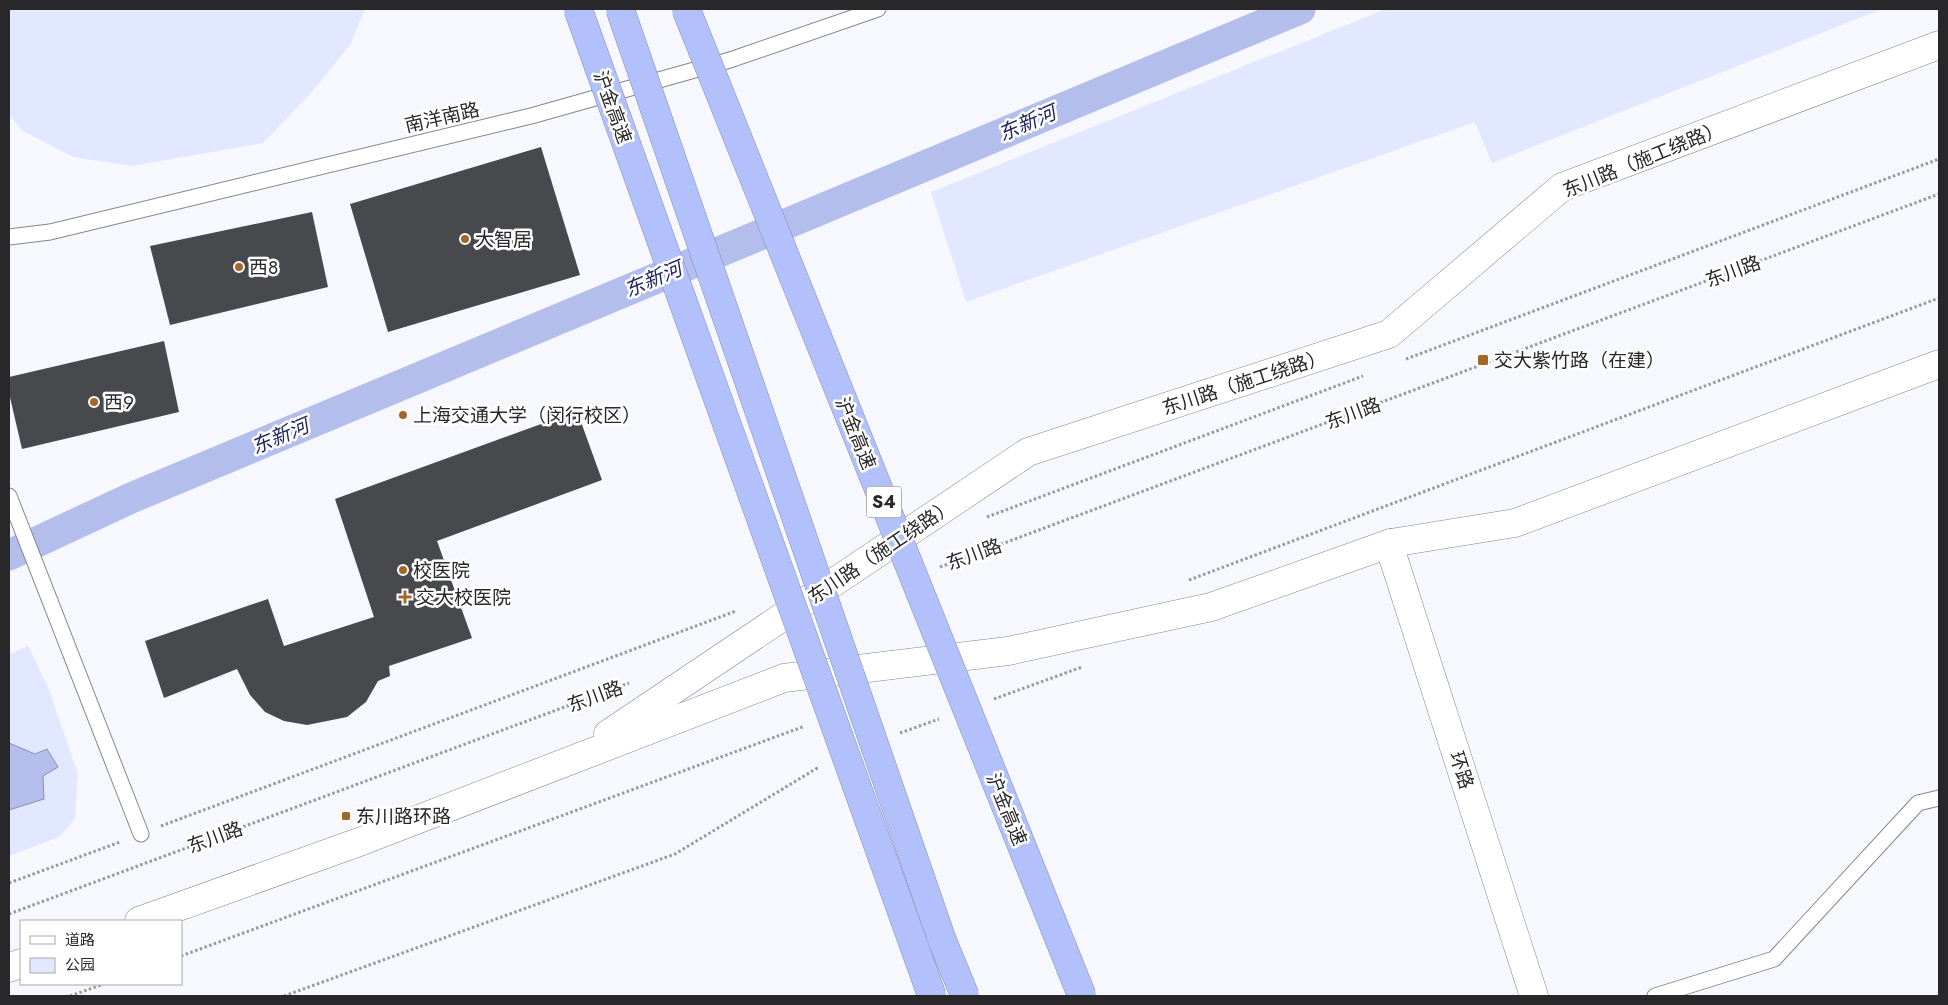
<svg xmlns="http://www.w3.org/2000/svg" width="1948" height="1005" viewBox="0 0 1948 1005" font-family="Jost,'Noto Sans SC',sans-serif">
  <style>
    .green { fill: #e2e8ff }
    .water { fill: #b3beec; stroke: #8991b2 }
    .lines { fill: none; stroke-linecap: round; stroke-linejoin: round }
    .canal { stroke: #b3beec; stroke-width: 31 }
    .building { fill: #48494d }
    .service-casing { stroke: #85878b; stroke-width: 17 }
    .secondary-casing { stroke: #85878b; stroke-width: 29 }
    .path { stroke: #99999d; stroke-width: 3; stroke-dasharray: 2.5 2.5; stroke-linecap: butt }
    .service { stroke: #fff; stroke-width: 15 }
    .secondary { stroke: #fff; stroke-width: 28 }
    .motorway-bridge-casing { stroke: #828bb2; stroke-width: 29; stroke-linecap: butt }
    .motorway-bridge { stroke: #b2c0fc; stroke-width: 28 }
    .poi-dot { fill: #a36829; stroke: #fff; stroke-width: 2 }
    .labels { text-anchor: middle; stroke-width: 5; stroke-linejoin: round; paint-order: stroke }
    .shield { fill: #fff; stroke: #68686a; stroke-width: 1 }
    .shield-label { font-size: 18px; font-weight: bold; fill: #28282a }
    .street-label { font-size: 19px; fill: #28282a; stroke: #fff }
    .poi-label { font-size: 19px; fill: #28282a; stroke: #fff; text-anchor: start }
    .water-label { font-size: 20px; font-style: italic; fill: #20255c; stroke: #fff }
  </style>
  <rect width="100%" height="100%" fill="#f7f8fd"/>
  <g class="green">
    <polygon points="9,9 365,9 350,45 309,95 263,143 132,166 73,157 23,131 9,115"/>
    <polygon points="1386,9 1882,9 1492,163 1475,122 966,302 931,192"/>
    <polygon points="28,646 48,687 78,774 75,819 59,837 9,856 9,654"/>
  </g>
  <polygon class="water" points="9,743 35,754 47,749 58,767 43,776 44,799 9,810"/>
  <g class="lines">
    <polyline class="canal" points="9,555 131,498 1300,9"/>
  </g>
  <g class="building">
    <polygon points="541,147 580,275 388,332 350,204"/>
    <polygon points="312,212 328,287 170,325 150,246"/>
    <polygon points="164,341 179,412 22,449 9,393 9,377"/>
    <polygon points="577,411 602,480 437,541 472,638 389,666 390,676 378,681 366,702 347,717 307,725 284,721 265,712 250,695 237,669 164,698 145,641 268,599 284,646 374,617 335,499"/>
  </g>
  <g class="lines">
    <g class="service-casing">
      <g id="service">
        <polyline points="9,237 50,232 531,116 730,60 878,9"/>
        <polyline points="9,496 141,834"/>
        <polyline points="1655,996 1774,959 1918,803 1939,798"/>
      </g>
    </g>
    <g class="secondary-casing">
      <g id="secondary">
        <polyline points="1391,543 1392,554 1534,996"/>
        <polyline points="608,734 1028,452 1389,334 1562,187 1939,45"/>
        <polyline points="139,921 362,841 784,678 1008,651 1211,607 1391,543 1515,523 1939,364"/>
        <polyline points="9,968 21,963"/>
      </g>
    </g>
    <g class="path">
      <polyline points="1406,359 1939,159"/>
      <polyline points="987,517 1363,376"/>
      <polyline points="940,567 1939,194"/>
      <polyline points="1189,580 1939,298"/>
      <polyline points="994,699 1082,667"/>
      <polyline points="900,733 939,719"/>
      <polyline points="161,826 736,611"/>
      <polyline points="9,883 120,842"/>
      <polyline points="9,914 629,683"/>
      <polyline points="181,956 805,726"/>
      <polyline points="70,996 104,984"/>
      <polyline points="284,996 675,854 819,767"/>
    </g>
    <use href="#service" class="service"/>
    <use href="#secondary" class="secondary"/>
    <g class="motorway-bridge-casing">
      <g id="motorway-bridge">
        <polyline points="578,9 932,996"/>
        <polyline points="620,9 942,940 965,996"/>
        <polyline points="686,9 1082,996"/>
      </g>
    </g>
    <use href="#motorway-bridge" class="motorway-bridge"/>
  </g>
  <g class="poi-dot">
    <circle cx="465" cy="239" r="5"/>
    <circle cx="239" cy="267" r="5"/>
    <rect x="1477" y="354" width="12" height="12" rx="2.5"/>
    <circle cx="94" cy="402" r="5"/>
    <circle cx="403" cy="415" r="5"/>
    <circle cx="403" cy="570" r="5"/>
    <path d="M402.5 589.5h5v5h5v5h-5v5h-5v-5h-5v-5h5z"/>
    <rect x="341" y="811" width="10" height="10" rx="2.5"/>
  </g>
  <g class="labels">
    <rect class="shield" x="866.5" y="486.5" width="35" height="31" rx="4"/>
    <g class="shield-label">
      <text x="884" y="508">S4</text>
    </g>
    <g class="street-label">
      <text transform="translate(613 107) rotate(70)" y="7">沪金高速</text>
      <text transform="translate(442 117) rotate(-13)" y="7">南洋南路</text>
      <text transform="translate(1643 159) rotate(-22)" y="7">东川路（施工绕路）</text>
      <text transform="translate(1733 271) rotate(-20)" y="7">东川路</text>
      <text transform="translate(1244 382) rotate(-18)" y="7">东川路（施工绕路）</text>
      <text transform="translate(1353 413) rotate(-20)" y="7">东川路</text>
      <text transform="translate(856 433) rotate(68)" y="7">沪金高速</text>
      <text transform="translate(881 551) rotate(-34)" y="7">东川路（施工绕路）</text>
      <text transform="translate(974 554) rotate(-20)" y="7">东川路</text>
      <text transform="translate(595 696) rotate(-20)" y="7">东川路</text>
      <text transform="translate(1462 770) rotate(72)" y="7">环路</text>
      <text transform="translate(1007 809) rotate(68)" y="7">沪金高速</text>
      <text transform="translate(215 837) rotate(-20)" y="7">东川路</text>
    </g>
    <g class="poi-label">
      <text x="475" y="246">大智居</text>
      <text x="249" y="274">西8</text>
      <text x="1494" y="367">交大紫竹路（在建）</text>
      <text x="104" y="409">西9</text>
      <text x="413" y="422">上海交通大学（闵行校区）</text>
      <text x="413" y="577">校医院</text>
      <text x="416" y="604">交大校医院</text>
      <text x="356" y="823">东川路环路</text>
    </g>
    <g class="water-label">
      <text transform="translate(1027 123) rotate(-23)" y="7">东新河</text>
      <text transform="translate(653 279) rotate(-23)" y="7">东新河</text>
      <text transform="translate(280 436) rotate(-23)" y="7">东新河</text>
    </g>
  </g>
  <rect width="1948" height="1005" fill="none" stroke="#28282a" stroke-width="20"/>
  <rect x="20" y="920" width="162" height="65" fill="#ffffff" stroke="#a9a9aa"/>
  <rect x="30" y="936" width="25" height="8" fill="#ffffff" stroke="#a9a9aa"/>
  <text x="65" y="945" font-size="15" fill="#28282a">道路</text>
  <rect x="30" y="958" width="25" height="15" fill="#e2e8ff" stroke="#a9a9aa"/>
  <text x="65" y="970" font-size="15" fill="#28282a">公园</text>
</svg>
